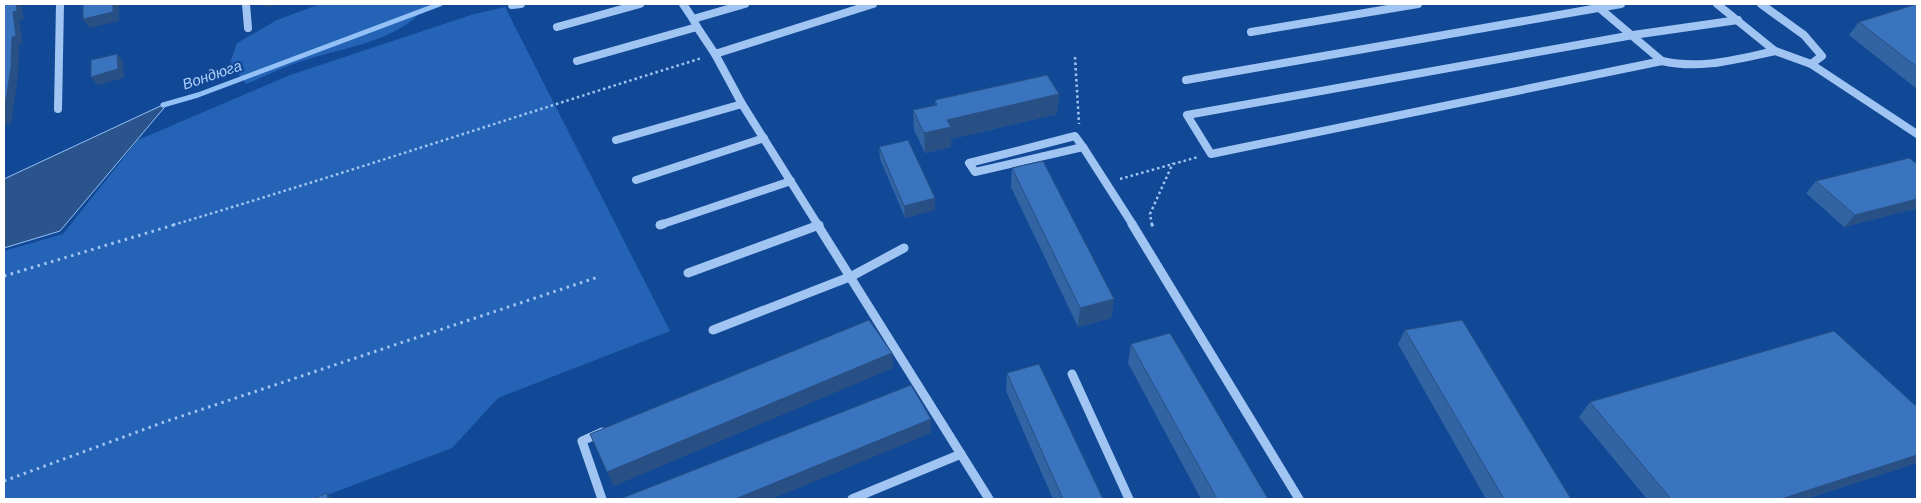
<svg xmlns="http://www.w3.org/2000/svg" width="1921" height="503" viewBox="0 0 1921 503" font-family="'DM Sans',sans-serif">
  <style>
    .green { fill: #2463b5 }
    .water { fill: #2b548d; stroke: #92c0f7 }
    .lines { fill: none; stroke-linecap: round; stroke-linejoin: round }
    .stream { stroke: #92c0f7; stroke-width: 5 }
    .path-far1 { stroke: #a1c5f3; stroke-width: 2.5; stroke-dasharray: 2.5 3; stroke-linecap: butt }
    .path { stroke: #a1c5f3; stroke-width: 3; stroke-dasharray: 2.5 4.5; stroke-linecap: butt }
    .minor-far1 { stroke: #a1c5f3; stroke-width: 8 }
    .minor { stroke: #a1c5f3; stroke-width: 9 }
    .wall { fill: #3263a3 }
    .shaded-wall { fill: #295085 }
    .building { fill: #3a73be; stroke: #295085 }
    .labels { text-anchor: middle; stroke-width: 4.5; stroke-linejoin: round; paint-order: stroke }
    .water-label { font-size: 15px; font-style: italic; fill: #adcffa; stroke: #114996 }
  </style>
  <rect width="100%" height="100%" fill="#114996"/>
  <g class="green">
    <path d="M320,4H429C398,42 346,47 302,61C283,67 264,77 246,84L230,63L237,43L277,20Z"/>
    <polygon points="505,7 670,331 498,398 452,448 317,499 4,499 4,251 63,234 138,140 290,75 474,14"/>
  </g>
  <polygon class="water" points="169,102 60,231 4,248 4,179"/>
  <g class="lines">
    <polyline class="stream" points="163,105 198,95 440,4"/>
    <g class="path-far1">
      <polyline points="1075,57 1079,124"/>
      <polyline points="1120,179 1198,157"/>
      <path d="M173,225C350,172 525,113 702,58"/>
      <polyline points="1152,225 1150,214 1173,163"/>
    </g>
    <g class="path">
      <polyline points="1152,224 1153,230"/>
      <polyline points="4,276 177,224"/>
      <polyline points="4,481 167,421 598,277"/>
    </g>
    <g class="minor-far1">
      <polyline points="246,4 248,28"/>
      <polyline points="683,4 693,19"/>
      <polyline points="1717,4 1775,51 1811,64 1917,134"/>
      <polyline points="1761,4 1804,35 1822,56 1811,64"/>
      <polyline points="512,5 521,4"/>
      <polyline points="1597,6 1662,61"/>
      <path d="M1738,20L1633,35L1187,115L1211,154L1662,61C1701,70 1737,59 1775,51"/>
      <polyline points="557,27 640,4"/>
      <polyline points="697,27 715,54 873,4"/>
      <polyline points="1251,32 1418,4"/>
      <polyline points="715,54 742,104 818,225"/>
      <polyline points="577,61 697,27 693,19 745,4"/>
      <polyline points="1186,80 1621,4"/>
      <polyline points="58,109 60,4"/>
      <polygon points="1075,136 1083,147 975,172 969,163"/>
      <polyline points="616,140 742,104"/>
      <polyline points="1083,147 1133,225"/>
      <polyline points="636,180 764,138"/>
      <polyline points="660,225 791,181"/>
    </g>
    <g class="minor">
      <polyline points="817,224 989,499"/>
      <polyline points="1132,224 1299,499"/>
      <polyline points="660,225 663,224"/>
      <polyline points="688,273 819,225"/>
      <polyline points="713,330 852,276 904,248"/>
      <polyline points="1072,374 1129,499"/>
      <polyline points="602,432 582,441 602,499"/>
      <polyline points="852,499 961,454"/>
    </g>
  </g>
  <g class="wall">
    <polygon points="1917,4 1917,89 1849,35 1859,22"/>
    <polygon points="1059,94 1057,114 951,139 951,147 925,153 914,130 913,110 935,105 935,100"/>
    <polygon points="879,147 935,198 935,210 905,218 880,159"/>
    <polygon points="1917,164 1917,208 1844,227 1806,193 1816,181"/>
    <polygon points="1012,168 1114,299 1111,318 1078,327 1011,187"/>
    <polygon points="1405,330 1571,499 1486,499 1398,344"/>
    <polygon points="1131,344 1268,499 1201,499 1128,363"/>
    <polygon points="1007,373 1103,499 1053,499 1006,391"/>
    <polygon points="1590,402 1917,407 1917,463 1806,499 1647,499 1579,417"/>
  </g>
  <g class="shaded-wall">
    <polygon points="16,4 21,4 24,19 19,21 23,44 19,45 18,76 11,124 4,125 4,112 13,12"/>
    <polygon points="113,4 119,4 119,21 89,28 83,19"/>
    <polygon points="264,4 281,4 266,7"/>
    <polygon points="117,54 123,62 124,78 97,85 91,77"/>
    <polygon points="1059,94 1057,114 951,139 951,147 925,153 924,133 947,120"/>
    <polygon points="935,198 935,210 905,218 904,206"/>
    <polygon points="1917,199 1917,208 1844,227 1855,215"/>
    <polygon points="1114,299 1111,318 1078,327 1080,308"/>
    <polygon points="892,353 893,368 614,486 607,472"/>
    <polygon points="931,419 931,433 772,499 735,499"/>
    <polygon points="1917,455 1917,463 1806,499 1781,499"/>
    <polygon points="327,493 332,499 328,499"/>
  </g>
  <g class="building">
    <polygon points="4,4 16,4 17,11 13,12 16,36 12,37 11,68 4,112"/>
    <polygon points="83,4 113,4 113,12 83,19"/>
    <polygon points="1917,4 1917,67 1859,22"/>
    <polygon points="117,54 118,69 91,77 91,60"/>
    <polygon points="1047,75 1059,94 947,120 951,127 924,133 913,110 937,105 935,100"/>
    <polygon points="908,140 935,198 904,206 879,147"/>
    <polygon points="1909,158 1917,164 1917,199 1855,215 1816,181"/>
    <polygon points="1043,161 1114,299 1080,308 1012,168"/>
    <polygon points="869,320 892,353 607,472 590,434"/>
    <polygon points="1462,320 1571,499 1504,499 1405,330"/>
    <polygon points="1834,331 1917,407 1917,455 1781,499 1671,499 1590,402"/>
    <polygon points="1170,333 1268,499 1217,499 1131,344"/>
    <polygon points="1039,364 1103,499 1063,499 1007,373"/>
    <polygon points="911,385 931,419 735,499 620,499"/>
    <polygon points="327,493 328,499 313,499"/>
  </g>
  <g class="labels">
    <g class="water-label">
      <text transform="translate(212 75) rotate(-19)" y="5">Вондюга</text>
    </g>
  </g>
  <rect width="1921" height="503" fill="none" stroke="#ffffff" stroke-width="10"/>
</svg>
